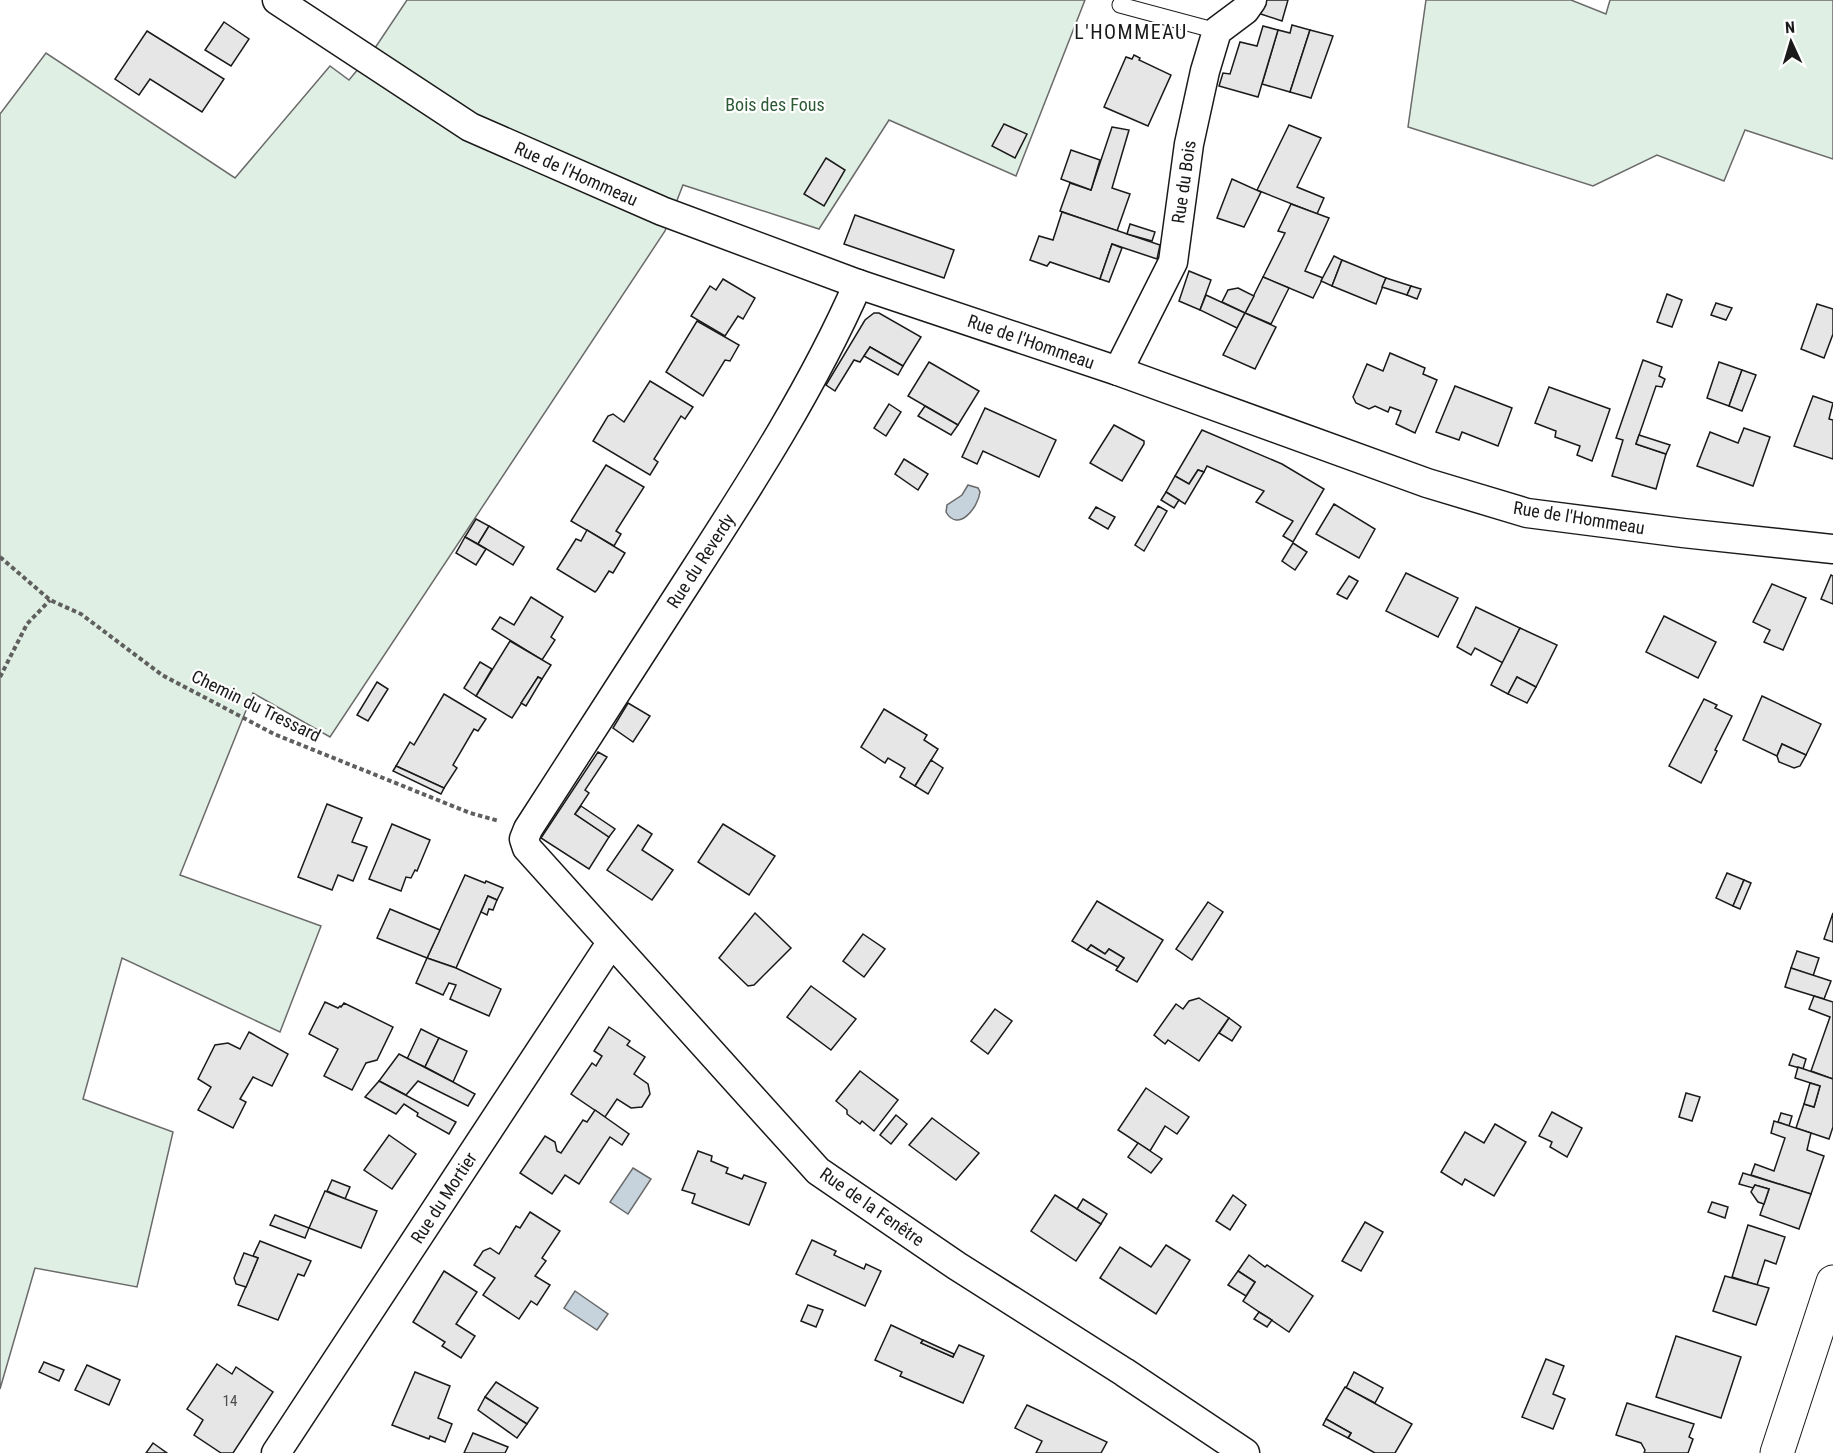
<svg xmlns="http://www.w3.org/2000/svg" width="1833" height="1453" viewBox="0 0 1833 1453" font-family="'Roboto Condensed',sans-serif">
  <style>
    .green { fill: #e0efe3; stroke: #6a6a6a; stroke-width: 1.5 }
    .water { fill: #c6d2dc; stroke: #6a6a6a; stroke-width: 1.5 }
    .building { fill: #e6e6e6; stroke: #1a1a1a; stroke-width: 1.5 }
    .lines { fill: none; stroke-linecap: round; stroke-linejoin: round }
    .service-casing { stroke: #1a1a1a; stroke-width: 17 }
    .minor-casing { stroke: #1a1a1a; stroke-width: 31 }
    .tertiary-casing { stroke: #1a1a1a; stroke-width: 35 }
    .path { stroke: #5f5f5f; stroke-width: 4; stroke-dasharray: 4.5 3; stroke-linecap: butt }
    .service { stroke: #fff; stroke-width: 15 }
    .minor { stroke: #fff; stroke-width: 28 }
    .tertiary { stroke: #fff; stroke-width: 33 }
    .labels { text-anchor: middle; stroke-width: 4.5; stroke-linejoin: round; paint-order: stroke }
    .number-label { font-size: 15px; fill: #4d4d4d }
    .park-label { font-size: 18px; fill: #2b5a34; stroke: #fff }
    .street-label { font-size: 18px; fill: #1a1a1a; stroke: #fff }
    .neighbourhood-label { font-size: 20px; letter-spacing: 1.5px; fill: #1a1a1a; stroke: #fff }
  </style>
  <rect width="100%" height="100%" fill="#fff"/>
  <g class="green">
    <polygon points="407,0 1085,0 1016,176 889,120 819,229 683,185 665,231 330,737 253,693 180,875 321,926 280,1032 122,958 83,1099 173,1132 137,1287 35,1268 0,1389 0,114 46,53 235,178 330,66 349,80 373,51"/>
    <polygon points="1426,0 1571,0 1606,14 1610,0 1833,0 1833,159 1745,130 1724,181 1657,155 1593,186 1408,127"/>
  </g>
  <g class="water">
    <path d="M968,485L978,488L980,492C978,508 958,533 946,512L947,505L962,495Z"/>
    <polygon points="633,1168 651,1179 628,1214 610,1202"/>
    <polygon points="575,1291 608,1314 597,1330 564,1308"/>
  </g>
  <g class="building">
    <polygon points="1266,0 1288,0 1282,21 1258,13"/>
    <polygon points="224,22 249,39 231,66 205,50"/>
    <polygon points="1292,25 1310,30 1290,92 1262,84 1278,30 1290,33"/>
    <polygon points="1263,26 1278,30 1258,97 1219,86 1223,73 1230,74 1240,42 1257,46"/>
    <polygon points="1310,30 1333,36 1311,98 1290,92"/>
    <polygon points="147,31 224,79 202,112 150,79 139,95 115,79"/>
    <polygon points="1134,55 1140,58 1139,60 1171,75 1148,126 1104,107 1126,57 1132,59"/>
    <polygon points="1004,124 1027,134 1015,158 992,146"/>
    <polygon points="1289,125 1321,138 1297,187 1324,198 1317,214 1257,190"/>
    <polygon points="1112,127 1129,130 1112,188 1130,194 1117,231 1060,211 1070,183 1091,190"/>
    <polygon points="1071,150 1100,160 1091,190 1061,179"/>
    <polygon points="826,158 845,170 824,206 804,194"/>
    <polygon points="1232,179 1261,192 1244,227 1217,218"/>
    <polygon points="1291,204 1329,218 1305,271 1323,278 1313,298 1263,277 1285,233 1278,231"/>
    <polygon points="1062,212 1160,245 1157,259 1112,244 1100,279 1050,262 1047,266 1030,260 1039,236 1053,240"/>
    <polygon points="855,215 954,250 944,278 844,244"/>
    <polygon points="1130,224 1155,232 1152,241 1127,234"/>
    <polygon points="1112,244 1122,248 1109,282 1100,279"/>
    <polygon points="1334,256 1342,260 1332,286 1321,281"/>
    <polygon points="1342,260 1386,278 1376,304 1332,286"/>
    <polygon points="1189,271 1211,280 1200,310 1179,301"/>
    <polygon points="1263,277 1289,288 1271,324 1245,313"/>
    <polygon points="1386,278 1411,286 1407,295 1382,287"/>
    <polygon points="723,279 755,298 743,319 738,316 725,336 691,316 710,286 716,290"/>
    <polygon points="1411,286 1421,289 1417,299 1407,295"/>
    <polygon points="1238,288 1254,296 1245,313 1222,302 1228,290"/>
    <polygon points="1667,294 1682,300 1672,327 1657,322"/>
    <polygon points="1206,295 1245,313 1237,328 1200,310"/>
    <polygon points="1716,303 1732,308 1726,320 1711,315"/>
    <polygon points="1817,304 1833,309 1833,334 1824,358 1801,349"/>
    <polygon points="874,313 879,313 921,337 903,366 870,347 860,362 854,360 835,391 826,385 865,320"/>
    <polygon points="1245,313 1276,327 1255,369 1223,355"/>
    <polygon points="697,321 739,345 730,361 725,360 703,396 666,372"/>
    <polygon points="870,347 903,366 898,375 864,356"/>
    <polygon points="1390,353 1425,368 1423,374 1437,380 1415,433 1396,424 1401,411 1390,407 1388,412 1375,406 1369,409 1356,403 1353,397 1367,364 1383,371"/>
    <polygon points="1643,360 1662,367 1659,376 1665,379 1662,387 1656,386 1636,444 1666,454 1656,489 1612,476 1623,440 1616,438"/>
    <polygon points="929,362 979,391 958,425 908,396"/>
    <polygon points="1719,362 1742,370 1729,406 1707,398"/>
    <polygon points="1742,370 1756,375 1742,411 1729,406"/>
    <polygon points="650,381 693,407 685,419 681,416 654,459 658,462 650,475 593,441 608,416 613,414 624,422"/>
    <polygon points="1455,386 1512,408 1498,446 1462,432 1459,440 1436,432"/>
    <polygon points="1549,387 1610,409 1592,461 1577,455 1580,446 1555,437 1556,431 1535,423"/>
    <polygon points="1813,396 1833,403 1829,419 1833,420 1833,459 1794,446"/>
    <polygon points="889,404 901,412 886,436 874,428"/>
    <polygon points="925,406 958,425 951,435 918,416"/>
    <polygon points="985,408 1056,440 1039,477 983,451 977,464 962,457"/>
    <polygon points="1114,425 1144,441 1144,444 1122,481 1090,463"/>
    <polygon points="1744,428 1770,437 1753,486 1697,466 1710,432 1738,443"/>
    <polygon points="1202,430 1282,464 1324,489 1293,542 1283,536 1293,521 1256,502 1264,491 1207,466 1204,472 1198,470 1189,484 1175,476"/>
    <polygon points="1639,435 1670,445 1666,454 1636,444"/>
    <polygon points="904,459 928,474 918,490 895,474"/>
    <polygon points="606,465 644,487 616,531 621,534 614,546 571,521"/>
    <polygon points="1198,470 1204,472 1185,504 1166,492 1175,476 1189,484"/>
    <polygon points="1166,492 1179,500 1174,508 1161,500"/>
    <polygon points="1334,504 1375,529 1359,558 1316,534"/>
    <polygon points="1158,506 1167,511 1144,551 1135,545"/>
    <polygon points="1096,507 1115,517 1108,529 1089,518"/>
    <polygon points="476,519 489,526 478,544 465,537"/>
    <polygon points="489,526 524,547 513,565 478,544"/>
    <polygon points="587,530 625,553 613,573 609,571 597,590 595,592 557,569 576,539 581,541"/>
    <polygon points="465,537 486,549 476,565 456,553"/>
    <polygon points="1293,543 1307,552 1295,570 1282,561"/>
    <polygon points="1406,573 1458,598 1438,637 1386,611"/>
    <polygon points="1831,575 1833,576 1833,604 1821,599"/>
    <polygon points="1349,576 1358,581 1347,599 1337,594"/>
    <polygon points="1772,584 1806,598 1783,650 1764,642 1770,630 1753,622"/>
    <polygon points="531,597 563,617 551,637 555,640 542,660 492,629 500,617 514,625"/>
    <polygon points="1476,607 1520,628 1503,663 1475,648 1471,655 1457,647"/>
    <polygon points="1664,616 1716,642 1698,678 1646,652"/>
    <polygon points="1520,628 1557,645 1536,687 1517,677 1508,694 1491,685"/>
    <polygon points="510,641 551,665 542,679 538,677 512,718 476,696"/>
    <polygon points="480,662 492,669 476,696 464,688"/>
    <polygon points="538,677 542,679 526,706 521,703"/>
    <polygon points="1517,677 1536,687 1527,703 1508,694"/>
    <polygon points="377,682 388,689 368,721 357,715"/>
    <polygon points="444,694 486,719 478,731 474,729 453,765 457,768 444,788 396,766 410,742 414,745"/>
    <polygon points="1762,696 1821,724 1806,755 1782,744 1777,756 1743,740"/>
    <polygon points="1704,699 1717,705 1715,708 1732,716 1715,750 1717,751 1701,783 1669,766"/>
    <polygon points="628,703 650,716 633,742 613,728"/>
    <polygon points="884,709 927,735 924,740 938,749 915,786 900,777 905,768 888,758 885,763 861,747"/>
    <polygon points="1782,744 1806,755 1800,766 1794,768 1779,762 1777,756"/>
    <polygon points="598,752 607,757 585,790 589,793 575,814 609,837 589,869 541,838"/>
    <polygon points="931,760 943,768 928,794 915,786"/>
    <polygon points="396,766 444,788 441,794 393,771"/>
    <polygon points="327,804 362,818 352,842 367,847 353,881 338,875 332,890 298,877"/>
    <polygon points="581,806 615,829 609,837 575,814"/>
    <polygon points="392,824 430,840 417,871 415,870 411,878 406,877 401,891 369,879"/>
    <polygon points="723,824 775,856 749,895 698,862"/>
    <polygon points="638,825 652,834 642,850 673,870 652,900 607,870"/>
    <polygon points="1727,873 1744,880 1733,906 1716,898"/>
    <polygon points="465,875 485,883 486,881 503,888 497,900 488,896 456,968 427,958"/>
    <polygon points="1744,880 1751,883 1740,909 1733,906"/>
    <polygon points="488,896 497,900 493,910 489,909 487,915 481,912"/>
    <polygon points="1097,901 1163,940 1137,982 1116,970 1124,958 1109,949 1105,954 1091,945 1087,950 1072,941"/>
    <polygon points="1208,902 1223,912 1192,960 1176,949"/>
    <polygon points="390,909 440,930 427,958 377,938"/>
    <polygon points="755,913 791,948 754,985 748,986 719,958"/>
    <polygon points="1833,913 1833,942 1824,939"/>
    <polygon points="863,934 885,949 864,977 843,961"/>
    <polygon points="1091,945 1105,954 1109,949 1124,958 1118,967 1087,950"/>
    <polygon points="1797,951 1819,958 1813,976 1791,968"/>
    <polygon points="427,958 456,968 501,989 489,1016 450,999 456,985 449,983 443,995 416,983"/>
    <polygon points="1791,968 1831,981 1824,999 1785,987"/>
    <polygon points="811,986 856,1019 831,1050 787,1017"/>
    <polygon points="1814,996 1833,1002 1833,1079 1811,1071 1830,1017 1809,1009"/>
    <polygon points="1199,998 1229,1018 1199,1061 1168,1040 1165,1044 1154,1035 1176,1004 1183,1009 1189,1001"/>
    <polygon points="325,1002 338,1008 340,1006 341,1007 344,1003 393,1027 377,1060 366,1063 352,1090 324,1076 338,1049 309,1034"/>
    <polygon points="995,1009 1012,1021 988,1054 971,1041"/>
    <polygon points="1229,1018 1241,1027 1232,1041 1219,1033"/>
    <polygon points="609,1027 630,1041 627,1045 645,1057 634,1074 648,1084 650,1094 642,1107 631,1108 617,1099 605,1117 571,1094 592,1063 596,1066 602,1056 594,1051"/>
    <polygon points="421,1029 439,1038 425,1067 407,1059"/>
    <polygon points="249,1032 288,1054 272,1086 253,1077 240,1099 246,1102 233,1128 198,1110 211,1087 198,1079 215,1045 228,1043 240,1049"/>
    <polygon points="439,1038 467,1051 453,1082 425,1067"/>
    <polygon points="399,1054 453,1082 475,1094 468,1106 418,1081 406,1095 379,1081"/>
    <polygon points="1793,1054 1806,1059 1803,1069 1789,1065"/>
    <polygon points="1798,1067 1833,1079 1833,1127 1829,1139 1796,1128 1804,1104 1814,1107 1820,1086 1795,1078"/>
    <polygon points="860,1071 898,1100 874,1131 862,1121 860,1124 847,1114 847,1110 836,1101"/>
    <polygon points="379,1081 456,1122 449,1134 417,1116 418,1113 404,1104 396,1114 365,1097"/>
    <polygon points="1810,1083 1820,1086 1814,1107 1804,1104"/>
    <polygon points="1146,1088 1189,1117 1177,1134 1165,1126 1150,1151 1118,1130"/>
    <polygon points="1686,1093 1700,1097 1692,1121 1679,1117"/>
    <polygon points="595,1110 629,1134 622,1145 610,1137 579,1184 565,1175 552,1194 520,1173 545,1136 555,1142 557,1151 561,1153 583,1120 587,1122"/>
    <polygon points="1552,1112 1582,1128 1567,1157 1550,1147 1552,1142 1539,1136"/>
    <polygon points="1781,1113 1792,1116 1789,1126 1778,1122"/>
    <polygon points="896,1115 907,1124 891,1144 880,1135"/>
    <polygon points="932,1118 979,1153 956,1180 909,1145"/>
    <polygon points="1774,1121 1811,1133 1807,1150 1824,1156 1811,1194 1751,1175 1755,1164 1774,1171 1785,1138 1771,1133"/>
    <polygon points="1495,1124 1526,1142 1494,1196 1465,1179 1462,1185 1441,1172 1465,1132 1484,1143"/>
    <polygon points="389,1135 416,1154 392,1189 364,1170"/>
    <polygon points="1138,1143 1162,1159 1151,1173 1128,1157"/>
    <polygon points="698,1151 712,1156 711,1161 728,1168 726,1173 742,1179 744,1175 766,1183 749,1225 692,1203 695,1194 682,1190"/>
    <polygon points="1743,1173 1811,1194 1799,1229 1760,1215 1769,1189 1755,1185 1753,1188 1739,1184"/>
    <polygon points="332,1180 350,1187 345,1199 327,1191"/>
    <polygon points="1755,1185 1769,1189 1764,1204 1758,1202 1751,1192"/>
    <polygon points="325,1191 377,1211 361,1248 309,1228"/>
    <polygon points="1055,1195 1101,1224 1076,1261 1031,1231"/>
    <polygon points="1233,1195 1246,1205 1230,1230 1216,1221"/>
    <polygon points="1083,1199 1107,1214 1101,1224 1077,1209"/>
    <polygon points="1712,1202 1728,1207 1725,1218 1708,1212"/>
    <polygon points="530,1212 560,1231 542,1258 546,1261 535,1276 550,1285 537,1305 531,1301 519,1319 483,1295 495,1278 474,1265 483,1251 490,1248 499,1254 516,1226 520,1228"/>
    <polygon points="275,1215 309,1228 305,1238 270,1225"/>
    <polygon points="1365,1222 1383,1232 1361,1271 1342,1261"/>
    <polygon points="1748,1225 1785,1237 1776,1264 1765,1260 1757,1285 1732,1277"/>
    <polygon points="812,1240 836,1251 834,1255 864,1269 866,1264 881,1271 865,1306 796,1274"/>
    <polygon points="260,1241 311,1261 304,1276 298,1274 278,1320 238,1305 258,1258 253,1256"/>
    <polygon points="1166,1245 1190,1260 1156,1314 1100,1278 1120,1247 1151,1267"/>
    <polygon points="244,1253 258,1258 246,1287 236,1284 234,1278"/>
    <polygon points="1249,1255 1265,1267 1267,1265 1313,1296 1289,1332 1243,1301 1255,1282 1238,1271"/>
    <polygon points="444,1271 477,1292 456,1324 475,1336 461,1358 442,1346 445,1342 413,1322"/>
    <polygon points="1238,1271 1255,1282 1246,1296 1228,1285"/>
    <polygon points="1725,1276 1769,1288 1756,1325 1713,1311"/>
    <polygon points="808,1305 823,1310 816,1327 801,1321"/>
    <polygon points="1259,1312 1272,1320 1267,1327 1254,1319"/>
    <polygon points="891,1325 923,1340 921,1343 953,1357 959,1345 984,1356 963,1403 900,1376 902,1372 875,1360"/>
    <polygon points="1676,1336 1741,1357 1721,1418 1656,1397"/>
    <polygon points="923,1340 954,1354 953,1357 921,1343"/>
    <polygon points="1546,1359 1564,1366 1553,1394 1565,1399 1553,1429 1522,1417"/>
    <polygon points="44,1362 64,1370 59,1381 39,1372"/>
    <polygon points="217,1364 232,1374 236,1367 273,1392 233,1453 221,1453 194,1435 203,1420 187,1409"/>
    <polygon points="87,1365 120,1380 109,1405 75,1390"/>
    <polygon points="415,1372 450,1386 438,1418 452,1424 445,1442 430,1436 429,1439 392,1425"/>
    <polygon points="1354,1372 1383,1388 1375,1403 1346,1388"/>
    <polygon points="496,1382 538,1408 527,1424 485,1397"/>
    <polygon points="1345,1387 1412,1424 1395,1453 1375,1453 1348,1438 1351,1433 1326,1419"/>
    <polygon points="485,1397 527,1424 517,1438 478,1410"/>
    <polygon points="1627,1403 1694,1424 1689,1437 1693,1439 1688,1453 1644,1453 1645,1450 1641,1443 1616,1435"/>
    <polygon points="1027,1405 1107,1442 1101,1453 1036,1453 1042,1441 1015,1428"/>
    <polygon points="1326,1419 1351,1433 1348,1438 1323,1425"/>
    <polygon points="473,1433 508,1447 505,1453 464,1453"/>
    <polygon points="153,1443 167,1453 146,1453"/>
  </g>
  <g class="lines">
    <g class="service-casing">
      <polyline id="service" points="1120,5 1217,31"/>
    </g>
    <g class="minor-casing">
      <g id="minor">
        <polyline points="277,0 470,127 662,211 858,284 1118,371 1427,483 1527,513 1683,533 1833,549"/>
        <path d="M858,284C814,385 753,480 693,573C638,658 583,744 528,829L524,839L527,848L818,1171L957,1266L1124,1372L1245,1453"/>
        <polyline points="1118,371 1173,262 1189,144 1205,71 1217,31 1245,10 1252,0"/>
        <polyline points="276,1453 611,943"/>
      </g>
    </g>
    <g class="tertiary-casing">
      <polyline id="tertiary" points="1777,1453 1833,1282"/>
    </g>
    <g class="path">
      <polyline points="0,557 50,600 81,614 162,675 274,734 470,813 499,821"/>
      <polyline points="0,677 27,624 50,600"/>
    </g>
    <use href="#service" class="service"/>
    <use href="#minor" class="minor"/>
    <use href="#tertiary" class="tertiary"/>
  </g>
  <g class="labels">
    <g class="number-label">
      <text x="230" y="1406">14</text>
    </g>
    <g class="park-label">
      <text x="775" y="111">Bois des Fous</text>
    </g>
    <g class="street-label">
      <text transform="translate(576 174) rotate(24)" y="6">Rue de l'Hommeau</text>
      <text transform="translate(1184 182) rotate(-82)" y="6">Rue du Bois</text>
      <text transform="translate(1031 342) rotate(19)" y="6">Rue de l'Hommeau</text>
      <text transform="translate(1579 518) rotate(9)" y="6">Rue de l'Hommeau</text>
      <text transform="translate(701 561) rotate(-57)" y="6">Rue du Reverdy</text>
      <text transform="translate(256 706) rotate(26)" y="6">Chemin du Tressard</text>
      <text transform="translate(444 1198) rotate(-57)" y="6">Rue du Mortier</text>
      <text transform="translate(872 1207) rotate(35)" y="6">Rue de la Fenêtre</text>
    </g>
    <g class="neighbourhood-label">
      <text x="1131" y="39">L'HOMMEAU</text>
    </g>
  </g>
  <g transform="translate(1791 42) rotate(356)" stroke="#ffffff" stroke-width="4.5" paint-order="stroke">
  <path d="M0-4.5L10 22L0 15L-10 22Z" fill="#1a1a1a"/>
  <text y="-9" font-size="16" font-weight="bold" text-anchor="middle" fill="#1a1a1a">N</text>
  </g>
</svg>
